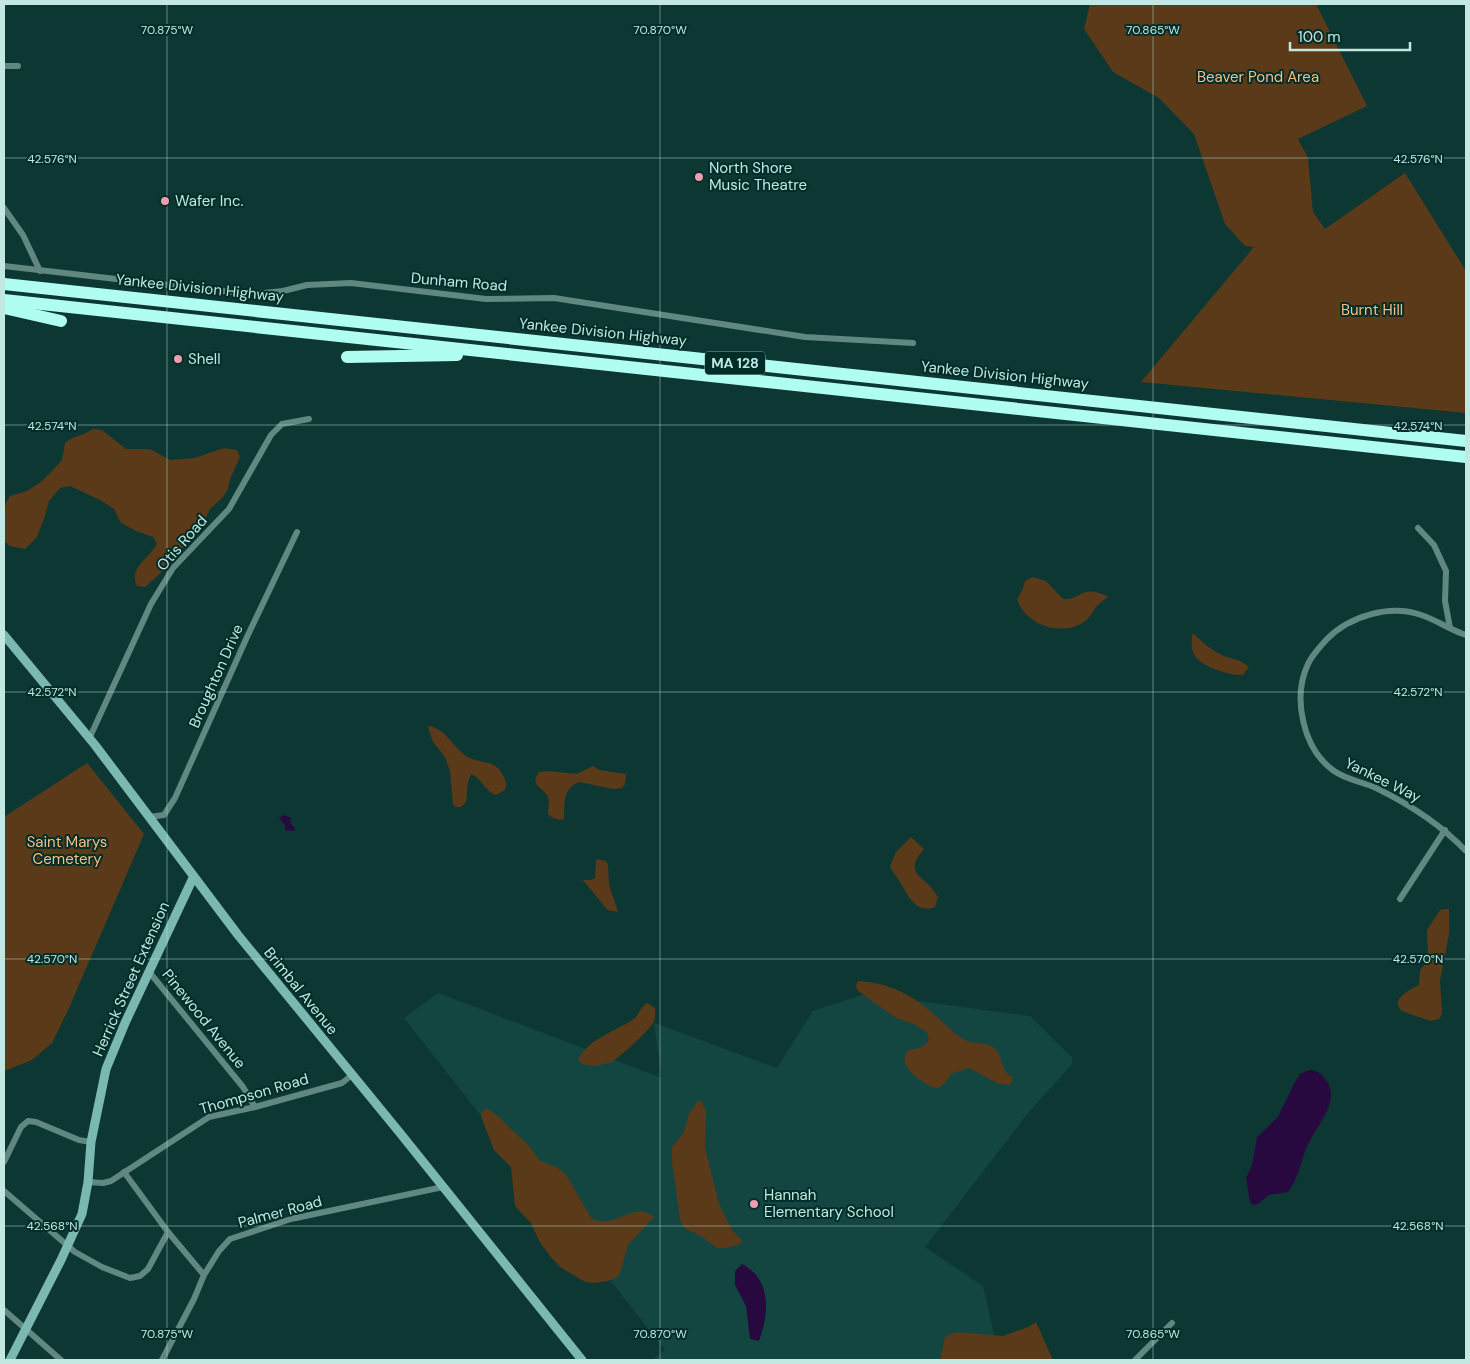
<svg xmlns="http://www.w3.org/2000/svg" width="1470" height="1364" viewBox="0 0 1470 1364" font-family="'DM Sans',sans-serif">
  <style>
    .built { fill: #144641 }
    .green { fill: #5a3a18 }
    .water { fill: #27093f }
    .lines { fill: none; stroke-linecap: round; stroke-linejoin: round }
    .street { stroke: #618781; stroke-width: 6 }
    .secondary { stroke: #7ab8b0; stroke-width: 9 }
    .highway { stroke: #b0fdf2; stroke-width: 12 }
    .ticks { fill: none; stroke: #c3e8e2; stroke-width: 1; stroke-opacity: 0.45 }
    .poi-dot { fill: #f29aae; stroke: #012d29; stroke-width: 2 }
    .labels { text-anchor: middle; stroke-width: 4; stroke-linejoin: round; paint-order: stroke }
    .shield { fill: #012d29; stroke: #89b0aa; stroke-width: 1 }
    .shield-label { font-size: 14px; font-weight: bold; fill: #c3e8e2 }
    .park-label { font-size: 15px; fill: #f9be84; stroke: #012d29 }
    .poi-label { font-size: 15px; fill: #c3e8e2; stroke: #012d29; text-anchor: start }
    .street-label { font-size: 15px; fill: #c3e8e2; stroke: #012d29 }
    .ticks-label { font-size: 12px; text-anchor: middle; fill: #c3e8e2; stroke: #012d29; stroke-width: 4; stroke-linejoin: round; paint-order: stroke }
  </style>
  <rect width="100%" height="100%" fill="#0d3733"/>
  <polygon class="built" points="438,993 662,1078 654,1023 777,1068 813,1011 865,994 1030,1016 1072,1057 1072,1064 1028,1113 925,1247 983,1286 1000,1360 653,1360 665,1350 404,1018"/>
  <g class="green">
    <polygon points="1090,4 1316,4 1367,106 1298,139 1308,158 1313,212 1325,229 1405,173 1466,271 1466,413 1141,382 1254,247 1245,246 1225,224 1194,134 1159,98 1113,72 1084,29"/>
    <path d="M93,429L102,430L126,449H150L170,460L195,458L224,448L237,450L240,457L230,479L228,489L223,497L210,509L203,523L186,543L174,561L145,587L137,586C128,569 149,558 157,544L153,537L136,531L121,523L114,509L100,500L70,486L60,488L49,501L44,519L37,537L25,549L10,546L4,541V513L6,503L10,496L27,491L41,482L53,470L62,460L65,443C74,435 83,436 93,429Z"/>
    <path d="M1033,577L1046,581L1063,599C1082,601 1080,583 1108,597C1104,600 1099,603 1096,607C1092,612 1090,618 1084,622C1061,637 1025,625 1017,599L1022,591L1025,581Z"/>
    <path d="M1193,633C1203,643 1213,652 1227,657C1236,660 1241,660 1249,667L1243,675C1230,676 1202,667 1195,656C1191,651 1191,639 1193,633Z"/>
    <path d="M431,726C448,732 452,746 466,756C479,764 495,759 503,775C506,781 507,784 505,790L496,795C485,792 482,778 471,774L468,782L466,802L461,807H455L453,804L450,771L445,757L433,742L428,727Z"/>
    <polygon points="87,763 144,834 69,1008 52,1043 32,1060 4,1071 4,817"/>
    <path d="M593,766L599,770L626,774L625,784L622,788L613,789L579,782C562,789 565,804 564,819C558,821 553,818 548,814C548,809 550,802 548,797C543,787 529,786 539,772L548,771L577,774Z"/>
    <path d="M911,837L924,849C901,876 927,875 938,897L935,907C914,915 907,892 898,879C895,874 891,871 890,866L896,852Z"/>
    <polygon points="596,859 606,861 608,865 609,885 618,912 608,910 605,907 583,880 591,880 595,878"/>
    <path d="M1444,909H1449V934L1440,981L1442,1014L1439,1019L1430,1021L1402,1011C1389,999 1410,990 1419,985L1420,971L1428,959L1427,930L1440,910Z"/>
    <path d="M858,981C890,983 913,995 936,1016C945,1024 953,1033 963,1039C972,1045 986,1040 995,1049C1005,1059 998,1068 1012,1077V1082L1009,1085L999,1084L969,1068L951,1074L946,1082L938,1088C930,1089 909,1073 906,1065C903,1060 905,1054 908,1050C917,1049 924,1048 929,1040L927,1032L914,1024L896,1018L857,990L856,985Z"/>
    <path d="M647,1003L655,1008C656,1015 655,1021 651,1026C644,1035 622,1055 613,1061C604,1066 582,1069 578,1059C591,1037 615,1032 635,1018C640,1013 641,1006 647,1003Z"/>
    <polygon points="698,1101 701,1101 706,1110 705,1148 719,1204 732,1230 742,1240 740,1244 726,1248 717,1248 701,1236 684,1228 680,1219 672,1162 672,1147 684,1132 689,1114"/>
    <path d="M488,1109L499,1117L530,1147L539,1160L560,1169L567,1176L591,1218C614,1232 633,1199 654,1217L628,1245L620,1273L617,1277L608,1281L594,1283L585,1282L560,1267L550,1256L539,1241L531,1223L515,1206L511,1167L494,1150L482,1119L481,1114L483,1110Z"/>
    <polygon points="1036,1322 1053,1360 940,1360 945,1337 956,1332 1003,1336 1028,1327"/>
  </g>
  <g class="water">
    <polygon points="284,815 291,818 290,823 295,828 294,831 285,830 285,825 279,818"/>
    <path d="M1309,1070C1316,1070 1321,1073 1325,1079C1344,1100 1313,1129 1306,1149C1300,1165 1298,1178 1288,1192L1269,1195L1258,1204L1253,1205L1250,1202L1246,1178L1252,1165L1257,1137L1278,1117L1295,1082L1300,1074Z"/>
    <path d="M742,1264C772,1279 769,1314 759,1341L750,1339L746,1306L735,1285V1271Z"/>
  </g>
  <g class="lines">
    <g class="street">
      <polyline points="4,66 18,66"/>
      <polyline points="4,208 23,235 40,271"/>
      <polyline points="4,266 211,290 254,294 283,291 307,285 351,283 486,299 554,298 805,337 913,343"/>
      <polyline points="1418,528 1434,545 1446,571 1445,601 1450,628"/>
      <path d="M1466,635C1450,630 1437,620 1421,615C1390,604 1349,616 1326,640C1320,647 1312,655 1308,664C1292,698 1303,749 1334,771C1347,780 1363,782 1376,788C1411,805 1440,824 1466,851"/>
      <polyline points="89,739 151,604 173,568 229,509 271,435 282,424 309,419"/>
      <polyline points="149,817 164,815 175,798 247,637 297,532"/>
      <polyline points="1400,899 1445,830"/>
      <polyline points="150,973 243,1087 255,1107"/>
      <polyline points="4,1162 21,1127 28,1121 36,1122 79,1140 91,1142"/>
      <polyline points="88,1182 103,1183 111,1181 209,1117 255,1107 342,1083 352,1075"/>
      <polyline points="4,1191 75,1252 102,1267 130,1278 140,1276 148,1269 168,1232 124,1172"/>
      <polyline points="168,1232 204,1275"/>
      <polyline points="4,1310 61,1360"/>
      <polyline points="162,1360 194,1299 204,1275 219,1251 230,1239 291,1219 443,1187"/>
      <polyline points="1135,1360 1172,1323"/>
    </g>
    <g class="secondary">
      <polyline points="4,635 95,745 238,935 400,1133 582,1360"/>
      <polyline points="10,1360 61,1260 82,1214 88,1182 91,1142 106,1069 125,1023 193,878"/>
    </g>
    <g class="highway">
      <polyline points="4,284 1466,441"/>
      <polyline points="4,300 1466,457"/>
      <polyline points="4,308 61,321"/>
      <polyline points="347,357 457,355"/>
    </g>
  </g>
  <path class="ticks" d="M167,4V1360M660,4V1360M1153,4V1360M4,158H1466M4,425H1466M4,692H1466M4,959H1466M4,1226H1466"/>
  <g class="poi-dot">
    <circle cx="699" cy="177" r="5"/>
    <circle cx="165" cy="201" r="5"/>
    <circle cx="178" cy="359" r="5"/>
    <circle cx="754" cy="1204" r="5"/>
  </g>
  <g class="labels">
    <rect class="shield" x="705" y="351.5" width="60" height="23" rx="4"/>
    <g class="shield-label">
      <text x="735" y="368">MA 128</text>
    </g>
    <g class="park-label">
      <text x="1258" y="82">Beaver Pond Area</text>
      <text x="1372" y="315">Burnt Hill</text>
      <text x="67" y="847">Saint Marys<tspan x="67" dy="17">Cemetery</tspan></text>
    </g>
    <g class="poi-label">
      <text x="709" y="173">North Shore<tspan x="709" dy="17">Music Theatre</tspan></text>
      <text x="175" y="206">Wafer Inc.</text>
      <text x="188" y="364">Shell</text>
      <text x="764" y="1200">Hannah<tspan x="764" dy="17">Elementary School</tspan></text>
    </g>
    <g class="street-label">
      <text transform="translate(459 282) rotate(5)" y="5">Dunham Road</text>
      <text transform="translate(200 288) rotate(6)" y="5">Yankee Division Highway</text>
      <text transform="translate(603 332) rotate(6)" y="5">Yankee Division Highway</text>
      <text transform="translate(1005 375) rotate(6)" y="5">Yankee Division Highway</text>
      <text transform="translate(182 543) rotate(-49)" y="5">Otis Road</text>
      <text transform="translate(216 676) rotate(-66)" y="5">Broughton Drive</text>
      <text transform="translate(1383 780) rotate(26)" y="5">Yankee Way</text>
      <text transform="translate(131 979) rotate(-66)" y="5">Herrick Street Extension</text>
      <text transform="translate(301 991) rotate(51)" y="5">Brimbal Avenue</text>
      <text transform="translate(204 1019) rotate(51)" y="5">Pinewood Avenue</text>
      <text transform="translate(254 1094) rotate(-16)" y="5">Thompson Road</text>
      <text transform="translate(280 1212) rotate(-15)" y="5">Palmer Road</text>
    </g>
  </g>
  <g class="ticks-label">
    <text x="167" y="34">70.875°W</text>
    <text x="660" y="34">70.870°W</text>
    <text x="1153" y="34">70.865°W</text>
    <text x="52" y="163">42.576°N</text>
    <text x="1418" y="163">42.576°N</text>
    <text x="52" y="430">42.574°N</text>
    <text x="1418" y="430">42.574°N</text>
    <text x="52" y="696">42.572°N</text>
    <text x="1418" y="696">42.572°N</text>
    <text x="52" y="963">42.570°N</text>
    <text x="1418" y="963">42.570°N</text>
    <text x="52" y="1230">42.568°N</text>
    <text x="1418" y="1230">42.568°N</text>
    <text x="167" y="1338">70.875°W</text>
    <text x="660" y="1338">70.870°W</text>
    <text x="1153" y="1338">70.865°W</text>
  </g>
  <rect width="1470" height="1364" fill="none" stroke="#c3e8e2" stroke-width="10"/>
  <path d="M1290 42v8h120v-8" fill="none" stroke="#c3e8e2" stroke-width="2.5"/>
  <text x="1298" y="42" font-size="15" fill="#c3e8e2" stroke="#012d29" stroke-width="4" paint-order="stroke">100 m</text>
</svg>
